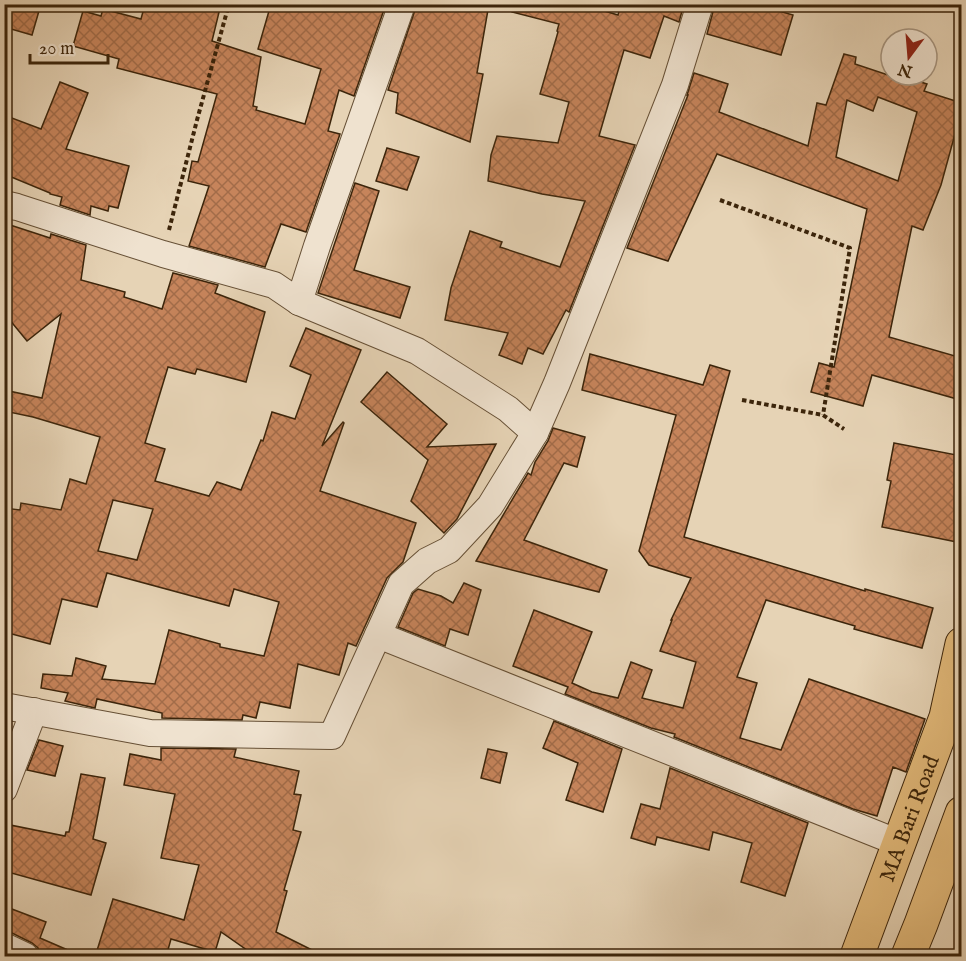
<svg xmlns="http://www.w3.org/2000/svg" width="966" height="961" viewBox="0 0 966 961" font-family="'IM FELL English',serif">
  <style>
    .building { fill: url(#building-cross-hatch); stroke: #3c250b; stroke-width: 1.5; fill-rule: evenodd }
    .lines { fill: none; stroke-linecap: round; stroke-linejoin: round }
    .street-casing { stroke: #665036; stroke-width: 28 }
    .primary-casing { stroke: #3c250b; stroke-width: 35 }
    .path { stroke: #3c250b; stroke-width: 4; stroke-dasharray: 4.5 3; stroke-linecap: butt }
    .street { stroke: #efe2cf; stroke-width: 26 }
    .primary { stroke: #e3ba7a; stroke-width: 33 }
    .labels { text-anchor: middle; stroke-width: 4.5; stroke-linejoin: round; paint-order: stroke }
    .street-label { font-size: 22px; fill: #3c250b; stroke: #efe2cf }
  </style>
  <defs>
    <pattern id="building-cross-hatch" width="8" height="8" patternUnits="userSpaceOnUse" patternTransform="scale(1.5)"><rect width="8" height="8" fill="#c6845b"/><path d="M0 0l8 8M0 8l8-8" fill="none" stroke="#a26c49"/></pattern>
  </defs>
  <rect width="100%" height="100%" fill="#e6d3b5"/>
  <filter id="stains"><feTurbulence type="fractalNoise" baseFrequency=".00333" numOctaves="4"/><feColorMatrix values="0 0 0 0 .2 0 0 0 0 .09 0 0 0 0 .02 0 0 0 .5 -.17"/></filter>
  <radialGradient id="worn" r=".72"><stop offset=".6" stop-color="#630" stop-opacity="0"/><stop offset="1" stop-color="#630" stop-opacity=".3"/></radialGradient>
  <g class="building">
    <polygon points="4,4 41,4 32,35 4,27"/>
    <polygon points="145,4 221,4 212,41 261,57 253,106 257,107 256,110 305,124 321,69 258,49 271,4 386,4 354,96 339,90 328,131 340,134 306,232 281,224 265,267 189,246 209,186 188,181 192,161 198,162 217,94 117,68 119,59 73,46 83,11 101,16 103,9 141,19"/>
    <polygon points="417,4 489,4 477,73 483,74 470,142 396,113 398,93 388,90"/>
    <polygon points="513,4 581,4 618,15 621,4 684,4 679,22 664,16 650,58 624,50 599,136 635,145 569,312 566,310 543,354 528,348 522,364 499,355 508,333 445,320 451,288 470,231 502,242 500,247 560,267 585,201 542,194 488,181 491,155 497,136 558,143 569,102 540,94 558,32 557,31 559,24 512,12"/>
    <polygon points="715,4 754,4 793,15 781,55 707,34"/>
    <path d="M844,54L856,57L855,64L888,75H899L927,84L924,91L962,103V136L955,134L941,185L923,230L912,226L889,337L962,358V384L957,399L872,375L863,406L811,392L819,363L834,367L867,209L717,154L668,261L627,248L688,95H687L694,73L728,84L719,112L808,146L817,103L826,105ZM878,97L917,112L898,181L836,157L847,100L873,111Z"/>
    <polygon points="60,82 88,93 66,149 129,166 118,208 109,206 108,211 91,206 90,215 60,205 62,197 50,194 50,193 4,174 4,115 41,129"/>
    <polygon points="387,148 419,157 407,190 376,181"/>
    <polygon points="355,183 379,191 354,270 410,287 400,318 318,293"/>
    <path d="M4,223L50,238L51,234L86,245L81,280L125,292L124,297L162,309L173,273L218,285L215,293L265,312L246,382L197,369L195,374L168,367L145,443L165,449L155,481L209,496L217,482L241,490L261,440L263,441L272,412L295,419L311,375L290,366L306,328L361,350L322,446L343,422L344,423L320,491L416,523L403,562L387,578L356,646L348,643L339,675L298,664L290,708L260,702L256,718L243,715L242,720L162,718V713L97,699L95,708L65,701L68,693L41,688L43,674L72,676L76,658L106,666L102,679L155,684L169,630L220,644V647L264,656L279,602L234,589L229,606L107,573L97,607L62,599L50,644L4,632V508L20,510L21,503L61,510L70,479L86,484L100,437L33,417L4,411V390L42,398L61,314L27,341L4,313ZM113,500L153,509L137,560L98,551Z"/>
    <polygon points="590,354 703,385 710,365 730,371 684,537 865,591 865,589 933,608 922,648 854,629 855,626 766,600 737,677 757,683 740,738 781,750 809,679 925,719 906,772 893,767 877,816 853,809 674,737 675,734 651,728 565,694 568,687 513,666 534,610 592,632 572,683 592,692 618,698 631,662 652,670 642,698 683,708 696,662 660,651 672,620 671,620 691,578 649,565 639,551 676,415 582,390"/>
    <polygon points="387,372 447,424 427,447 496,444 457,519 444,533 411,501 428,460 361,402"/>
    <polygon points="553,428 585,437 577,467 564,463 524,540 607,570 599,592 476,561 528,473 531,475 535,462 548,441"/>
    <polygon points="894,443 962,456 962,543 882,527 891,481 887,480"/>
    <polygon points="464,583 481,590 468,635 450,629 445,646 398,627 413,593 418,589 441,596 453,603"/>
    <polygon points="554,721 622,749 603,812 566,800 578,763 543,748"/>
    <polygon points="39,740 63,746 55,776 27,770"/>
    <polygon points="161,748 236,749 234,757 299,771 294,794 301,795 293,830 301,832 284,890 287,891 276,932 326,957 257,957 221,932 215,952 171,939 166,957 95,957 113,899 184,920 199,865 161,858 175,794 124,785 130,754 161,760"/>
    <polygon points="488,749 507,753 500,783 481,778"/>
    <polygon points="670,768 808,823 785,896 741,882 752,843 713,832 709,850 657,837 655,845 631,838 641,804 660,809"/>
    <polygon points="81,774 105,778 93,839 106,843 91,895 4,871 4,853 10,825 65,836 66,832 69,832"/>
    <polygon points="4,906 46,922 40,938 84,957 40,957 38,948 32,943 10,932 4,931"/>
  </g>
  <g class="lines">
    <g class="street-casing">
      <g id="street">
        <polyline points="4,204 17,207 163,254 274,285 299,302 417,351 508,409 535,433"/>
        <polyline points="299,302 317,246 402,4"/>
        <polyline points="378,635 899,843"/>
        <polyline points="4,706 150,733 332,736 401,584 427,561 449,550 490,506 535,433 557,383 675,85 700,4"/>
        <polyline points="4,789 34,711"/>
        <polyline points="4,946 25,956"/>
      </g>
    </g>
    <g class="primary-casing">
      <g id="primary">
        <path id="s1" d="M857,956L946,717L962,644"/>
        <polyline points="908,956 921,924 962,813"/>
      </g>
    </g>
    <g class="path">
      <polyline points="720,200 850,248 823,415"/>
      <polyline points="169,230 197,120 229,4"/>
      <polyline points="742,400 823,415 844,429"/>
    </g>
    <use href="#street" class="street"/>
    <use href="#primary" class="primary"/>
  </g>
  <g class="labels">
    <g class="street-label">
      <text dy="8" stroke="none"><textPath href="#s1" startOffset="147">MA Bari Road</textPath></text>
    </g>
  </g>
  <rect width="966" height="961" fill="none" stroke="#e6d3b5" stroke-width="24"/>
  <rect x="6" y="6" width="954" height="949" fill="none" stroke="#3c250b" stroke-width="3"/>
  <rect x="12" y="12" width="942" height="937" fill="none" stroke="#3c250b" stroke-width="1.5"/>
  <g transform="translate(909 57) rotate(196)"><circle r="28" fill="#efe2cf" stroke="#a79681" stroke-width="1.5"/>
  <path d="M0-4.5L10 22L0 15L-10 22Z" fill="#8f2418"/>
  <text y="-9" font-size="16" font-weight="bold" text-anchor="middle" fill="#3c250b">N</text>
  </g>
  <path d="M30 54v9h78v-9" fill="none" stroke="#3c250b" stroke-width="3"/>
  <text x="39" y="54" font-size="18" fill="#3c250b" stroke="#efe2cf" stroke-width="4.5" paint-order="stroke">20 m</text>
  <rect width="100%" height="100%" filter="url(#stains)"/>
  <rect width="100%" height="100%" fill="url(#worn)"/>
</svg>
